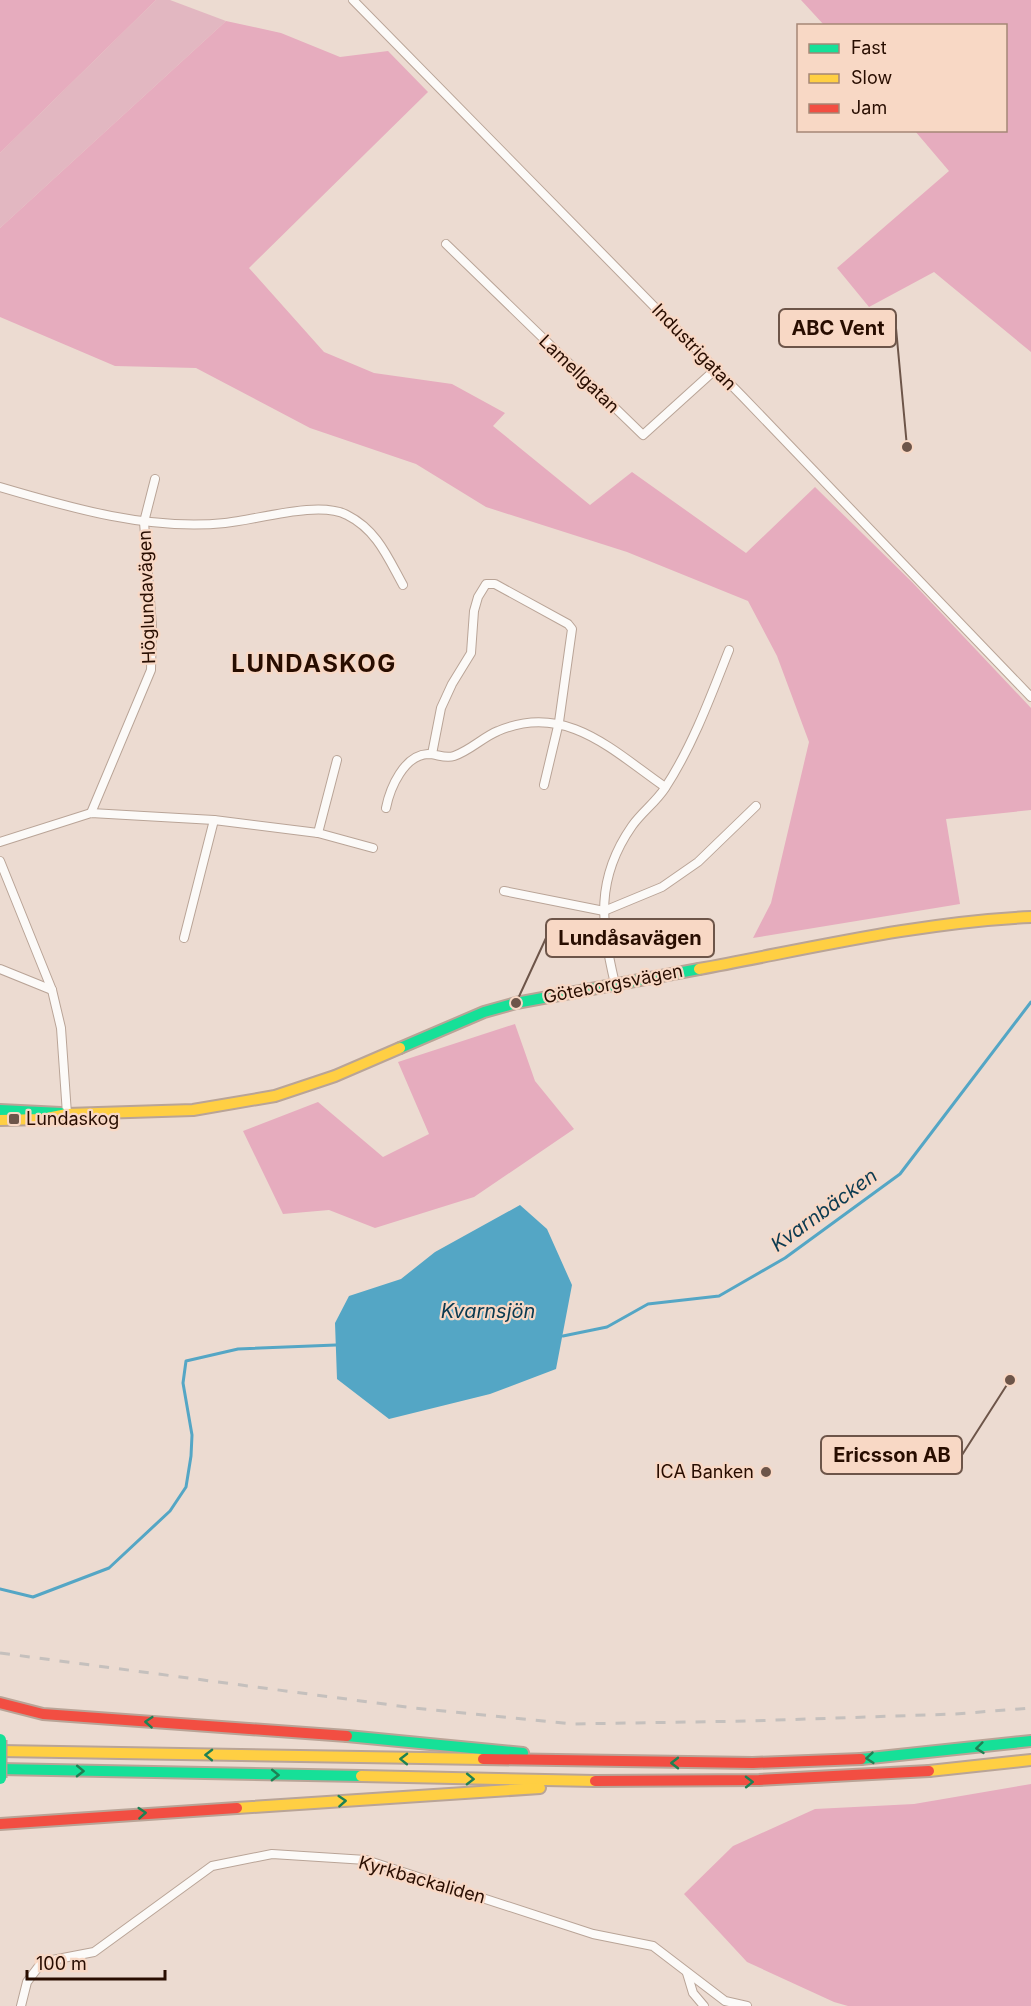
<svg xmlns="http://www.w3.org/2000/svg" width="1031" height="2006" viewBox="0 0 1031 2006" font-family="Inter,sans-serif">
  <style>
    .green { fill: #e2b7c1 }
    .forest { fill: #e6acbe }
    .water { fill: #54a6c5 }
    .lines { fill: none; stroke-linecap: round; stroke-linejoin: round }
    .stream { stroke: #54a6c5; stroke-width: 3 }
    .street-casing { stroke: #b9a497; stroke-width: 10 }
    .fast-casing { stroke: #b9a497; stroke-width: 14 }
    .slow-casing { stroke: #b9a497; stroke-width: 14 }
    .jam-casing { stroke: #b9a497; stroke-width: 14 }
    .street { stroke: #fcfaf8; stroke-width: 8 }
    .fast { stroke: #16e098; stroke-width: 10 }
    .slow { stroke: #ffcf43; stroke-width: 10 }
    .jam { stroke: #f24e42; stroke-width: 10 }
    .rail { stroke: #c5c0bd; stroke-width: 3; stroke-dasharray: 10 10; stroke-linecap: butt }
    .fast-bridge-casing { stroke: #b7a194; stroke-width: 15; stroke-linecap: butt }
    .fast-bridge { stroke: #16e098; stroke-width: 12 }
    .oneway { stroke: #1e8154 }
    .poi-dot { fill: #6d5549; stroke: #f8d8c5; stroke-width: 2 }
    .labels { text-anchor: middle; stroke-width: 4.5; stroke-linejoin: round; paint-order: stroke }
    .street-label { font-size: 18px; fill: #280d00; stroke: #f8d8c5 }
    .poi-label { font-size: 18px; fill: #280d00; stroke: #f8d8c5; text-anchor: start }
    .water-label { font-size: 20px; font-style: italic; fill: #0b3a50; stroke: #f8d8c5 }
    .district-label { font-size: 24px; font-weight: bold; letter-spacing: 1.5px; fill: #280d00; stroke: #f8d8c5 }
    .leader { fill: none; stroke: #6d5549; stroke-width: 2 }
    .callout-dot { fill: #6d5549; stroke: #f8d8c5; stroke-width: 2 }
    .callout { fill: #f8d8c5; stroke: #6d5549; stroke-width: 2 }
    .callout-label { font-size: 20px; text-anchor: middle; font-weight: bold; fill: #280d00 }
  </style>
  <rect width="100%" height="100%" fill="#ecdbd1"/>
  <polygon class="green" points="156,0 170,0 226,21 0,228 0,153"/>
  <g class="forest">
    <polygon points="0,0 156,0 0,153"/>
    <polygon points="801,0 1031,0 1031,352 934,272 869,307 837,268 949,171 915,131 1006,130 1006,26 824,25"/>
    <polygon points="226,21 281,33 340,57 388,51 428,92 249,268 324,352 374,373 452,384 505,413 493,426 590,505 632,472 746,553 815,487 912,582 1031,708 1031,810 946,819 960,904 753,938 771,903 809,742 777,656 748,601 627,552 486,507 416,464 310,428 196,368 115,366 0,317 0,228"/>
    <polygon points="515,1024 535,1081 574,1129 474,1197 375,1228 329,1210 283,1214 243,1131 318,1102 383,1157 429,1134 398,1062"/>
    <polygon points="1031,1784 1031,2006 848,2006 834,2002 747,1962 684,1894 733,1846 815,1809 914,1804"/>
  </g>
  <polygon class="water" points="520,1205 547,1229 572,1285 556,1369 490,1394 389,1419 337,1379 335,1323 349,1296 401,1279 435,1252"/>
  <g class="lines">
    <g class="stream">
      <polyline points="563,1336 607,1327 648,1304 719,1296 785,1258 900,1174 1031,1002"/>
      <polyline points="0,1589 33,1597 109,1568 170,1511 186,1487 191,1456 192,1435 183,1383 186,1361 238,1349 336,1345"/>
    </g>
    <g class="street-casing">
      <g id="street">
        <polyline points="353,0 743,397 1031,697"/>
        <polyline points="446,244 643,435 716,369"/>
        <path d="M0,487C71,508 150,531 225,523C257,520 319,500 347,515C377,530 388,558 403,585"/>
        <polyline points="432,754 441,708 452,684 471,653 474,611 478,597 486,584 495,584 568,624 572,629 559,722 544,785"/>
        <path d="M386,808C390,788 404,755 428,754C437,754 445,759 454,756C471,750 483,737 498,731C566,702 613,751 665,787"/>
        <polyline points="91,813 151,670 152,626 144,522 155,479"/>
        <polyline points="318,833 337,760"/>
        <polyline points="0,842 91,813 214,820 318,833 373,848"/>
        <polyline points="0,861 52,990 61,1028 67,1114"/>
        <polyline points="504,891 604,911 662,887 698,862 756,806"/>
        <polyline points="184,938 214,820"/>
        <polyline points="0,969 52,990"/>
        <path d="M615,984C601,924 595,879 632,826C642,812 656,802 665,788C692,747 711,696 729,650"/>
        <polyline points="687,1973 693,1993 704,2006"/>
        <polyline points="21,2006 27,1982 42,1962 94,1952 212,1866 272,1854 366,1860 593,1934 653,1946 725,2001 747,2006"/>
      </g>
    </g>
    <g class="fast-casing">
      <g id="fast">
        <polyline points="400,1048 484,1012 516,1003 699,969"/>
        <polyline points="0,1110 61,1113"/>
        <polyline points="347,1736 523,1753"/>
        <polyline points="861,1759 1031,1741"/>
        <polyline points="0,1769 361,1776"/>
      </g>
    </g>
    <g class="slow-casing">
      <g id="slow">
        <path d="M699,969C808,949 919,922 1031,917"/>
        <polyline points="0,1120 42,1119 67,1114 193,1110 275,1096 335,1076 400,1048"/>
        <polyline points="0,1751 483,1759"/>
        <polyline points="929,1771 1031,1760"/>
        <polyline points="361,1776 595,1781"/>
        <polyline points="237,1808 540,1788"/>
      </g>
    </g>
    <g class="jam-casing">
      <g id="jam">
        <polyline points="0,1703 43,1714 347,1736"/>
        <polyline points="483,1759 753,1763 861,1759"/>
        <polyline points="595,1781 759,1780 929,1771"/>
        <polyline points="0,1824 237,1808"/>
      </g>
    </g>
    <use href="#street" class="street"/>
    <use href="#fast" class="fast"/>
    <use href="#slow" class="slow"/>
    <use href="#jam" class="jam"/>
    <polyline class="rail" points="0,1653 414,1708 573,1724 749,1721 955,1714 1031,1708"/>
    <g class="fast-bridge-casing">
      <polyline id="fast-bridge" points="0,1740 0,1778"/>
    </g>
    <use href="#fast-bridge" class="fast-bridge"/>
  </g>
  <defs><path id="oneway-chevron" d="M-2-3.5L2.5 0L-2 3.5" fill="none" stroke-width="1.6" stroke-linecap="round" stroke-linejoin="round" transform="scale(1.5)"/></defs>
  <g class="oneway">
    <use href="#oneway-chevron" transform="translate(149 1722) rotate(-176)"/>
    <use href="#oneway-chevron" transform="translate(980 1748) rotate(174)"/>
    <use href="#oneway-chevron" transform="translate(209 1755) rotate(-179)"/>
    <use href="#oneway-chevron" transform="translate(870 1758) rotate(175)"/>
    <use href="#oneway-chevron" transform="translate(404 1759) rotate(-179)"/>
    <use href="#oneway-chevron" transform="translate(675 1763) rotate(-180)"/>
    <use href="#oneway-chevron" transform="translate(80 1771) rotate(1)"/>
    <use href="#oneway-chevron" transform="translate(275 1775) rotate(1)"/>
    <use href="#oneway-chevron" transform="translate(470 1779) rotate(1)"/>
    <use href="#oneway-chevron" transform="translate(749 1782) rotate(-1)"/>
    <use href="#oneway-chevron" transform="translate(342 1801) rotate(-4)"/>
    <use href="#oneway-chevron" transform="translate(142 1813) rotate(-4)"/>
  </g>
  <g class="poi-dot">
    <rect x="8" y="1113" width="12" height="12" rx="3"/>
    <circle cx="766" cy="1472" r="6"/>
  </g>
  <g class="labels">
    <g class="street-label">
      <text transform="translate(694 347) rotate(46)" y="6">Industrigatan</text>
      <text transform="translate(579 374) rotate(44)" y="6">Lamellgatan</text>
      <text transform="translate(147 597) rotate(-92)" y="6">Höglundavägen</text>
      <text transform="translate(613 984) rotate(-11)" y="6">Göteborgsvägen</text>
      <text transform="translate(422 1880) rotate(16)" y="6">Kyrkbackaliden</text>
    </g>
    <g class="poi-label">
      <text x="26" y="1125">Lundaskog</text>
      <text x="754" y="1478" text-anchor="end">ICA Banken</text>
    </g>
    <g class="water-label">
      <text transform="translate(824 1210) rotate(-36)" y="7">Kvarnbäcken</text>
      <text x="488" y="1318">Kvarnsjön</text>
    </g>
    <g class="district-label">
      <text x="314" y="672">LUNDASKOG</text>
    </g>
  </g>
  <path class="leader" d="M907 447L896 328M516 1003L546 938M1010 1380L962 1455"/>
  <g class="callout-dot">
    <circle cx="907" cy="447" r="6"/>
    <circle cx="516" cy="1003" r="6"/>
    <circle cx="1010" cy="1380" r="6"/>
  </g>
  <g class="callout">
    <rect x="779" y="309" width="117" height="38" rx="6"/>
    <rect x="546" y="919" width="168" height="38" rx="6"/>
    <rect x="821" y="1436" width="141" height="38" rx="6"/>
  </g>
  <g class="callout-label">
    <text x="838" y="335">ABC Vent</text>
    <text x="630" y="945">Lundåsavägen</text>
    <text x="892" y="1462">Ericsson AB</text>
  </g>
  <rect x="797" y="24" width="210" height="108" fill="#f8d8c5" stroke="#a58776" stroke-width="1.5"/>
  <rect x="809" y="44" width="30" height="9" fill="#16e098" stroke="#a58776" stroke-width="1.5"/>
  <text x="851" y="54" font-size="18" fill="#280d00">Fast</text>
  <rect x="809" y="74" width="30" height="9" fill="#ffcf43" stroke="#a58776" stroke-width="1.5"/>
  <text x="851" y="84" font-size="18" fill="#280d00">Slow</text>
  <rect x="809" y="104" width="30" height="9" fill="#f24e42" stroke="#a58776" stroke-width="1.5"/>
  <text x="851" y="114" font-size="18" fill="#280d00">Jam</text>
  <path d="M27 1970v9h138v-9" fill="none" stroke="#280d00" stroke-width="3"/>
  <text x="36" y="1970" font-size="18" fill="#280d00" stroke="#f8d8c5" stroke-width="4.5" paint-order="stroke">100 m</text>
</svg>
